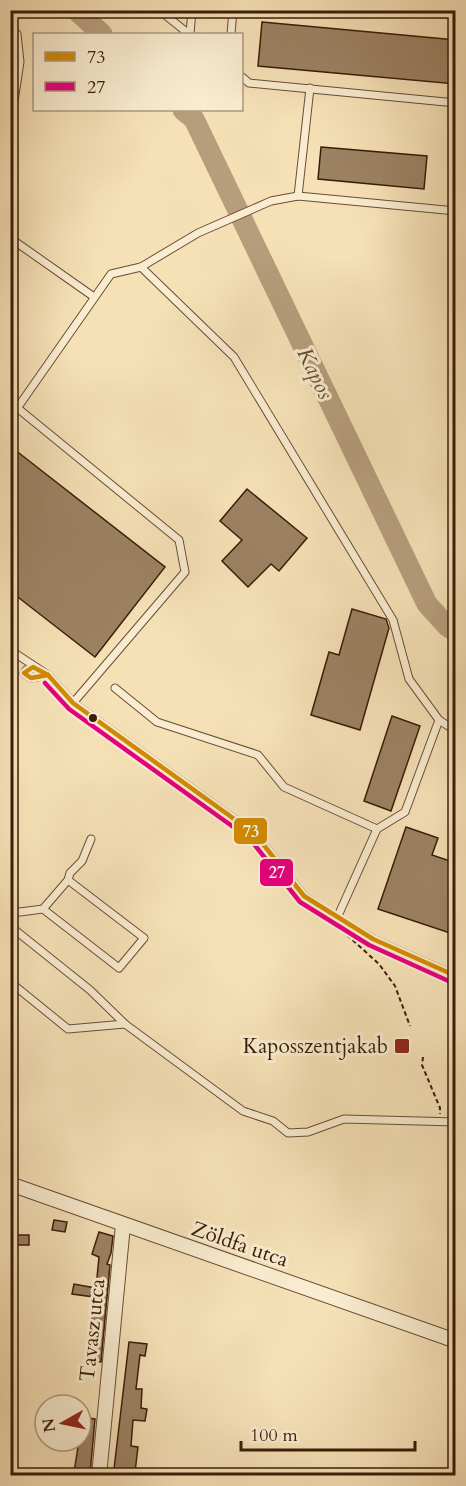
<svg xmlns="http://www.w3.org/2000/svg" width="466" height="1486" viewBox="0 0 466 1486" font-family="Cardo,serif">
  <style>
    .lines { fill: none; stroke-linecap: round; stroke-linejoin: round }
    .river { stroke: #b69e7c; stroke-width: 21 }
    .building { fill: #9c8263; stroke: #3b1b08; stroke-width: 1.5 }
    .service-casing { stroke: #6a4c34; stroke-width: 9 }
    .minor-casing { stroke: #6a4c34; stroke-width: 16 }
    .path { stroke: #3b1b08; stroke-width: 2; stroke-dasharray: 4.5 3; stroke-linecap: butt }
    .service { stroke: #f9ecd0; stroke-width: 7 }
    .minor { stroke: #f9ecd0; stroke-width: 14 }
    .bus-1-casing { stroke: #f9ecd0; stroke-width: 9 }
    .bus-2-casing { stroke: #f9ecd0; stroke-width: 9 }
    .bus-1 { stroke: #d18a02; stroke-width: 4.5 }
    .bus-2 { stroke: #e5007d; stroke-width: 4.5 }
    .bus-dot { fill: #3b1b08; stroke: #f9ecd0; stroke-width: 2 }
    .poi-dot { fill: #8f2418; stroke: #f9ecd0; stroke-width: 2 }
    .labels { text-anchor: middle; stroke-width: 6; stroke-linejoin: round; paint-order: stroke }
    .poi-label { font-size: 21px; fill: #3b1b08; stroke: #f9ecd0; text-anchor: end }
    .street-label { font-size: 21px; fill: #3b1b08; stroke: #f9ecd0 }
    .water-label { font-size: 22px; font-style: italic; fill: #664931; stroke: #f9ecd0 }
    .line-badge { stroke: #f9ecd0; stroke-width: 2 }
    .badge-label { font-size: 16px; text-anchor: middle; font-weight: bold; fill: #fff }
  </style>
  <rect width="100%" height="100%" fill="#f6e1b7"/>
  <filter id="stains"><feTurbulence type="fractalNoise" baseFrequency=".00333" numOctaves="4"/><feColorMatrix values="0 0 0 0 .2 0 0 0 0 .09 0 0 0 0 .02 0 0 0 .5 -.17"/></filter>
  <radialGradient id="worn" r=".72"><stop offset=".6" stop-color="#630" stop-opacity="0"/><stop offset="1" stop-color="#630" stop-opacity=".3"/></radialGradient>
  <g class="lines">
    <g class="river">
      <polyline points="76,10 102,34"/>
      <polyline points="183,110 194,119 427,604 447,626 456,632"/>
    </g>
  </g>
  <g class="building">
    <polygon points="262,22 456,40 456,84 258,66"/>
    <polygon points="321,147 427,156 424,189 318,179"/>
    <polygon points="10,446 165,567 95,657 10,591"/>
    <polygon points="247,489 307,538 279,571 271,564 248,587 222,561 242,540 220,521"/>
    <polygon points="352,609 386,619 389,628 360,730 311,715 329,652 339,655"/>
    <polygon points="392,716 420,726 391,811 364,801"/>
    <polygon points="406,827 438,838 432,855 456,863 456,935 378,909"/>
    <polygon points="54,1220 67,1222 65,1232 52,1230"/>
    <polygon points="99,1232 113,1236 111,1253 107,1264 110,1265 101,1362 92,1361 95,1330 91,1329 94,1297 72,1294 74,1284 96,1288 99,1257 92,1254"/>
    <rect x="13" y="1235" width="16" height="10"/>
    <polygon points="129,1342 147,1344 145,1356 140,1355 136,1389 142,1389 141,1408 147,1409 145,1421 133,1420 131,1446 138,1447 135,1472 114,1469"/>
    <polygon points="81,1417 95,1419 90,1474 74,1472 79,1441 81,1441"/>
  </g>
  <g class="lines">
    <g class="service-casing">
      <g id="service">
        <polyline points="159,10 189,34"/>
        <polyline points="404,10 456,15"/>
        <polyline points="10,28 17,34 20,62 10,128"/>
        <polyline points="190,34 192,10"/>
        <polyline points="231,34 233,10"/>
        <polyline points="242,77 249,83 456,103"/>
        <polyline points="298,196 310,88"/>
        <polyline points="10,238 94,297"/>
        <polyline points="141,267 234,357 393,620 409,679 439,720 405,812 377,829"/>
        <polyline points="10,402 179,540 185,572 73,703"/>
        <polyline points="18,407 111,274 141,267 198,233 271,201 298,196 456,211"/>
        <polyline points="10,650 48,675 73,703 255,834 304,896 337,918 373,939 456,976"/>
        <polyline points="37,668 26,670 24,673 31,678 48,675"/>
        <polyline points="115,688 157,722 258,755 284,787 377,829 337,918"/>
        <polyline points="439,720 456,731"/>
        <polyline points="68,880 70,873 82,861 91,839"/>
        <polyline points="10,911 20,912 43,909 119,968 144,938 68,880 43,909"/>
        <polyline points="10,926 90,990 125,1024"/>
        <polyline points="10,982 68,1029 125,1024 243,1111 273,1121 288,1133 308,1132 344,1119 456,1122"/>
      </g>
    </g>
    <g class="minor-casing">
      <g id="minor">
        <polyline points="10,1184 456,1341"/>
        <polyline points="99,1476 123,1225"/>
      </g>
    </g>
    <g class="path">
      <polyline points="347,935 379,964 395,986 410,1026"/>
      <polyline points="423,1057 422,1065 440,1108 440,1114"/>
    </g>
    <use href="#service" class="service"/>
    <use href="#minor" class="minor"/>
    <g class="bus-1-casing">
      <g id="bus-1">
        <polygon points="33,667 48,675 31,678 24,673"/>
        <polyline points="48,675 73,703 255,834 304,896 373,939 456,976"/>
      </g>
    </g>
    <g class="bus-2-casing">
      <polyline id="bus-2" points="45,683 69,709 250,839 300,902 369,945 453,983"/>
    </g>
    <use href="#bus-1" class="bus-1"/>
    <use href="#bus-2" class="bus-2"/>
  </g>
  <circle class="bus-dot" cx="93" cy="718" r="5"/>
  <rect class="poi-dot" x="394" y="1038" width="16" height="16" rx="3"/>
  <g class="labels">
    <g class="poi-label">
      <text x="388" y="1053">Kaposszentjakab</text>
    </g>
    <g class="street-label">
      <text transform="translate(240 1244) rotate(19)" y="7">Zöldfa utca</text>
      <text transform="translate(92 1330) rotate(-84)" y="7">Tavasz utca</text>
    </g>
    <g class="water-label">
      <text transform="translate(316 373) rotate(64)" y="8">Kapos</text>
    </g>
  </g>
  <g class="line-badge">
    <rect x="233" y="817" width="35" height="28" rx="6" fill="#d18a02"/>
    <rect x="259" y="858" width="35" height="29" rx="6" fill="#e5007d"/>
  </g>
  <g class="badge-label">
    <text x="251" y="837">73</text>
    <text x="277" y="878">27</text>
  </g>
  <rect width="466" height="1486" fill="none" stroke="#f6e1b7" stroke-width="36"/>
  <rect x="12" y="12" width="442" height="1462" fill="none" stroke="#3b1b08" stroke-width="3"/>
  <rect x="18" y="18" width="430" height="1450" fill="none" stroke="#3b1b08" stroke-width="1.5"/>
  <rect x="33" y="33" width="210" height="78" fill="#f9ecd0" stroke="#ad9880" stroke-width="1.5"/>
  <rect x="45" y="52" width="30" height="9" fill="#d18a02" stroke="#ad9880" stroke-width="1.5"/>
  <text x="87" y="63" font-size="18" fill="#3b1b08">73</text>
  <rect x="45" y="82" width="30" height="9" fill="#e5007d" stroke="#ad9880" stroke-width="1.5"/>
  <text x="87" y="93" font-size="18" fill="#3b1b08">27</text>
  <g transform="translate(63 1423) rotate(261)"><circle r="28" fill="#f9ecd0" stroke="#ad9880" stroke-width="1.5"/>
  <path d="M0-4.5L10 22L0 15L-10 22Z" fill="#8f2418"/>
  <text y="-9" font-size="16" font-weight="bold" text-anchor="middle" fill="#3b1b08">N</text>
  </g>
  <path d="M241 1441v9h174v-9" fill="none" stroke="#3b1b08" stroke-width="3"/>
  <text x="250" y="1441" font-size="18" fill="#3b1b08" stroke="#f9ecd0" stroke-width="4.5" paint-order="stroke">100 m</text>
  <rect width="100%" height="100%" filter="url(#stains)"/>
  <rect width="100%" height="100%" fill="url(#worn)"/>
</svg>
